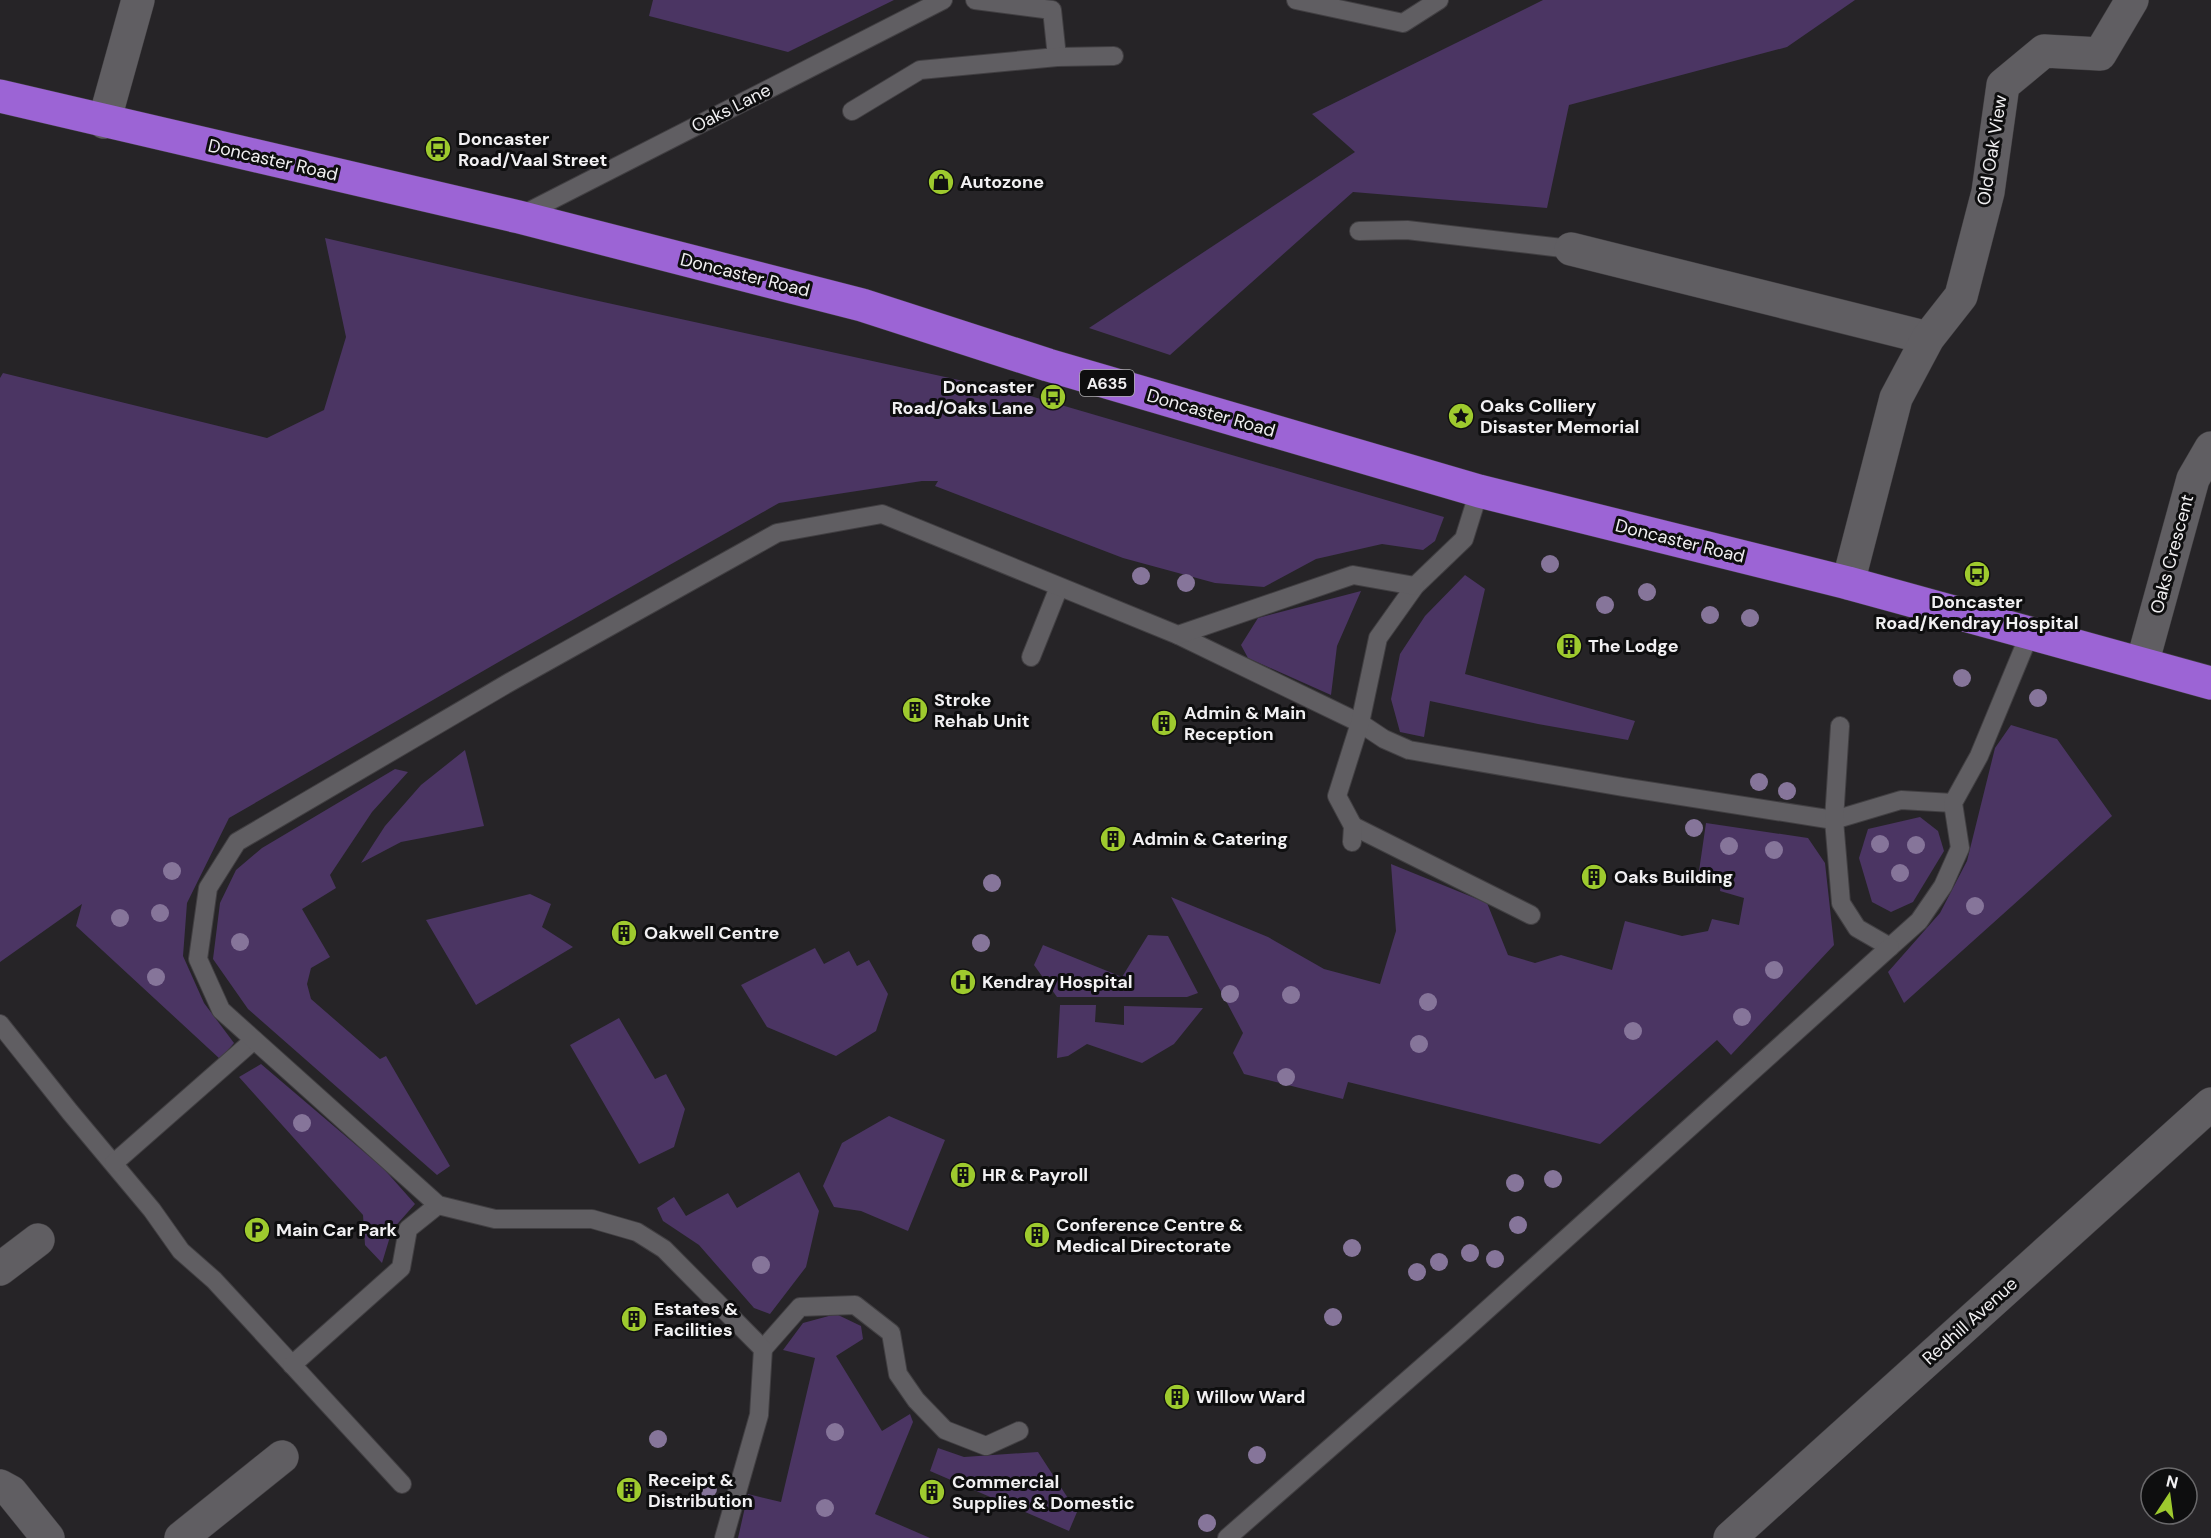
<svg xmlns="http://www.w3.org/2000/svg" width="2211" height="1538" viewBox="0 0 2211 1538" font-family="'DM Sans',sans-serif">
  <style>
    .green { fill: #4b3563 }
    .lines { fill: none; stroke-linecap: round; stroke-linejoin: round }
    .lane-casing { stroke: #413f42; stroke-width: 20 }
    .street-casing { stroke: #413f42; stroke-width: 34 }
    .highway-casing { stroke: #413f42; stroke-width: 34 }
    .lane { stroke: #605e62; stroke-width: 18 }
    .street { stroke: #605e62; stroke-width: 33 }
    .highway { stroke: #9c64d5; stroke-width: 33 }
    .tree { fill: #86759a }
    .labels { text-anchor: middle; stroke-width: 6; stroke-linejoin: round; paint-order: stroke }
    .shield { fill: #0e0e0f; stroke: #adacae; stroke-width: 1.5 }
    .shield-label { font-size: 16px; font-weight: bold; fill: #f1f0f2 }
    .street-label { font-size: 18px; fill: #f1f0f2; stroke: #0e0e0f }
    .poi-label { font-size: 18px; font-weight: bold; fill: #f1f0f2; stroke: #0e0e0f; text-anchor: start }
  </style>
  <rect width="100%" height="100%" fill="#262427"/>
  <g class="green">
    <polygon points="653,0 894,0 788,52 649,16"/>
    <polygon points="1543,0 1855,0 1787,47 1569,105 1547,208 1353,192 1170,355 1089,328 1355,152 1312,114"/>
    <polygon points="325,238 585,298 1027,395 1444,517 1435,541 1423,550 1382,544 1316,559 1264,587 1215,583 1123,558 935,486 938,481 922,481 779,503 509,656 229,818 187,903 183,956 204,1003 234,1043 220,1059 76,926 82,904 0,962 0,378 3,373 267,438 324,410 346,337"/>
    <polygon points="1465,575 1485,589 1465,674 1635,721 1628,740 1538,724 1430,701 1424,737 1400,732 1391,699 1400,654 1425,616"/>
    <polygon points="1361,591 1337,646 1331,695 1248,658 1241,645 1258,618"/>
    <polygon points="2011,725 2057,739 2112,816 1904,1003 1888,972 1940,913 1967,861 1995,748"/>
    <polygon points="465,750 484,826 401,842 361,863 385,826 421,785"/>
    <polygon points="395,769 408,772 372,812 330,875 336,888 302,909 330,957 311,968 307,984 311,999 380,1059 386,1056 450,1166 437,1175 248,1009 213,959 220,903 236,870 262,848"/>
    <polygon points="1920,817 1938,831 1944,851 1913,902 1891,912 1872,902 1859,858 1868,829"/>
    <polygon points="1706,823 1808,838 1825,863 1834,945 1731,1055 1717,1040 1600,1144 1348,1082 1343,1099 1244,1074 1233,1053 1243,1033 1171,897 1268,937 1324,969 1380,984 1396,931 1391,864 1487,903 1508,955 1535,963 1561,955 1612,970 1625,921 1682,936 1708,931 1712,919 1739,925 1744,898 1720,891 1722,877 1699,871"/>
    <polygon points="530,894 551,904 542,927 573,947 476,1005 426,920"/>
    <polygon points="1148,935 1168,936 1198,993 1187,997 1057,997 1034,965 1043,945 1122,977"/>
    <polygon points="815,948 824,964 849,951 857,966 869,960 888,994 876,1031 836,1056 767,1027 741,985"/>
    <polygon points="1060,1005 1096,1005 1095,1022 1124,1025 1124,1006 1203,1008 1174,1044 1142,1063 1087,1044 1068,1056 1057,1058"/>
    <polygon points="619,1018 655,1079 666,1074 685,1109 674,1147 639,1164 570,1045"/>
    <polygon points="261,1064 383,1168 415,1204 392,1230 382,1263 365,1245 363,1215 239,1077"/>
    <polygon points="889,1116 945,1140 908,1231 861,1211 834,1207 823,1186 842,1143"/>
    <polygon points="799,1172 819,1211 806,1267 770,1314 754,1308 699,1245 663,1221 657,1208 674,1197 686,1216 728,1193 737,1208"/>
    <polygon points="836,1314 861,1326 863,1339 836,1356 882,1431 910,1414 913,1422 875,1514 930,1538 738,1538 748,1494 781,1502 815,1358 783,1350 803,1323"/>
    <polygon points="938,1448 964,1457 1038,1452 1077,1512 1069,1531 930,1471"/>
  </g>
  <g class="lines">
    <g class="lane-casing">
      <g id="lane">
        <polyline points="975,0 1052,10 1057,57"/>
        <polyline points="1296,0 1403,23 1439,0"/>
        <polyline points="852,111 920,70 1057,57 1114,56"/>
        <polyline points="520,216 943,0"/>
        <polyline points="1359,231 1407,230 1571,249"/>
        <polyline points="1178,635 1360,723 1384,739 1409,750 1623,787 1834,820 1901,800 1953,803"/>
        <polyline points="1031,657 1059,587"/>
        <polyline points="1840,726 1834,820 1841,903 1857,928 1890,947 1919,921 1943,886 1960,848 1953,803 1979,756 2030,633"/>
        <polyline points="1353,826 1531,915"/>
        <polyline points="1352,842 1353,826 1337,796 1360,723 1378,638 1415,586 1464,539 1479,491"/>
        <polyline points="0,1024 70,1112 152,1210 181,1251 214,1280 402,1484"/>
        <polyline points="114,1163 254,1040"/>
        <polyline points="763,1349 800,1307 855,1305 891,1333 898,1374 916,1400 945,1430 986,1446 1019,1431"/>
        <polyline points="292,1365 401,1268 408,1229 438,1205"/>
        <polyline points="724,1538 759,1415 763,1349 664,1249 637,1232 592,1219 495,1219 438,1205 221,1010 198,959 208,888 237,842 510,682 777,533 882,514 1178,635 1353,575 1415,586"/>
        <polyline points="1227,1538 1459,1335 1890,947"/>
      </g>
    </g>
    <g class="street-casing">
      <g id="street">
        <polyline points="104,122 138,0"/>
        <polyline points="1571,249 1928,338"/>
        <polyline points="1848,583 1896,398 1928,338 1961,296 1988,192 2003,85 2044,51 2100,54 2132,0"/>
        <polyline points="2142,664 2193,479 2211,448"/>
        <polyline points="0,1269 38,1240"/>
        <polyline points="0,1486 11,1492 48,1538"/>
        <polyline points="181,1538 282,1457"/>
        <polyline points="1730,1538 2211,1104"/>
      </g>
    </g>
    <g class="highway-casing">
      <polyline id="highway" points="0,96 519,217 862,305 1048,365 1479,491 1848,583 2211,683"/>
    </g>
    <use href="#lane" class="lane"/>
    <use href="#street" class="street"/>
    <use href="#highway" class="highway"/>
  </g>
  <g class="tree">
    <circle cx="1550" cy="564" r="9"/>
    <circle cx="1141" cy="576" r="9"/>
    <circle cx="1186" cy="583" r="9"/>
    <circle cx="1647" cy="592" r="9"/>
    <circle cx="1605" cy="605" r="9"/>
    <circle cx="1710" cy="615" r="9"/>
    <circle cx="1750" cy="618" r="9"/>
    <circle cx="1962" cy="678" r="9"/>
    <circle cx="2038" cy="698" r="9"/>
    <circle cx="1759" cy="782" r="9"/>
    <circle cx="1787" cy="791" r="9"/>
    <circle cx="1694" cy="828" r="9"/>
    <circle cx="1880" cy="844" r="9"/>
    <circle cx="1916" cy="845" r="9"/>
    <circle cx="1729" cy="846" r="9"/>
    <circle cx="1774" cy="850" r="9"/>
    <circle cx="172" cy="871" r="9"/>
    <circle cx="1900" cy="873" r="9"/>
    <circle cx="992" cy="883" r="9"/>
    <circle cx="1975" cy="906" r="9"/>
    <circle cx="160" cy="913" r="9"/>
    <circle cx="120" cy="918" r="9"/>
    <circle cx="240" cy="942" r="9"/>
    <circle cx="981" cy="943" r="9"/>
    <circle cx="1774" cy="970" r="9"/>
    <circle cx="156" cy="977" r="9"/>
    <circle cx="1230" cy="994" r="9"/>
    <circle cx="1291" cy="995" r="9"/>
    <circle cx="1428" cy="1002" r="9"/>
    <circle cx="1742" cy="1017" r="9"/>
    <circle cx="1633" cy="1031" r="9"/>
    <circle cx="1419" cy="1044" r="9"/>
    <circle cx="1286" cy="1077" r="9"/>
    <circle cx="302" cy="1123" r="9"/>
    <circle cx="1553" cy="1179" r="9"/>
    <circle cx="1515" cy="1183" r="9"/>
    <circle cx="1518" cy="1225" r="9"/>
    <circle cx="1352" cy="1248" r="9"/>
    <circle cx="1470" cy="1253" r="9"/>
    <circle cx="1495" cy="1259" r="9"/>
    <circle cx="1439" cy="1262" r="9"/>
    <circle cx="761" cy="1265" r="9"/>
    <circle cx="1417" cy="1272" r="9"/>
    <circle cx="1333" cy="1317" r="9"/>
    <circle cx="835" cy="1432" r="9"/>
    <circle cx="658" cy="1439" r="9"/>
    <circle cx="1257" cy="1455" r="9"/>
    <circle cx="708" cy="1489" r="9"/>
    <circle cx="825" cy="1508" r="9"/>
    <circle cx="1207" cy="1523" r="9"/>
  </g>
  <defs>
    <g id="bus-disc" transform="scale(1.35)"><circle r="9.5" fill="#9eca2e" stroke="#0e0e0f"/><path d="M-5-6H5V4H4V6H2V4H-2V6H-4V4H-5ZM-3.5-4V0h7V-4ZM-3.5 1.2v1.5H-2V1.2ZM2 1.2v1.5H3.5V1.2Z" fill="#111"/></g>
    <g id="shop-disc" transform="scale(1.35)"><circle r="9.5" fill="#9eca2e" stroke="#0e0e0f"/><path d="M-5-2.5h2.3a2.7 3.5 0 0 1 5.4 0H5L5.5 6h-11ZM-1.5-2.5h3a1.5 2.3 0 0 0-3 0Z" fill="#111"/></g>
    <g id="sight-disc" transform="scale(1.35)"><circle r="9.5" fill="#9eca2e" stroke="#0e0e0f"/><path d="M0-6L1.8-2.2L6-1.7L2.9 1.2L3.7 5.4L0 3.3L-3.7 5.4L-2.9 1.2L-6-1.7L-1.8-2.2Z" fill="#111"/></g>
    <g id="building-disc" transform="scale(1.35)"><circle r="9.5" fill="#9eca2e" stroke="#0e0e0f"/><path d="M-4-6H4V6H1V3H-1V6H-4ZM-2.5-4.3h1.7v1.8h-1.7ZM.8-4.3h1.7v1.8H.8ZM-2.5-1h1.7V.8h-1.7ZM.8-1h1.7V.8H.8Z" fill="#111"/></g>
    <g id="hospital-disc" transform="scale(1.35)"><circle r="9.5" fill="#9eca2e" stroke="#0e0e0f"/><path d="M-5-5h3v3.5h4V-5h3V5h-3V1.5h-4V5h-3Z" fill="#111"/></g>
    <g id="parking-disc" transform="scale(1.35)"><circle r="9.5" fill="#9eca2e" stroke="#0e0e0f"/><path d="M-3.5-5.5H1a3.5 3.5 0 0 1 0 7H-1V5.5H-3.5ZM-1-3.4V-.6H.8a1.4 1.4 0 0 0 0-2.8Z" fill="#111"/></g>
  </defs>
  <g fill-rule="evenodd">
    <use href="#bus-disc" x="438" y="149"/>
    <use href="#shop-disc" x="941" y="182"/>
    <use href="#bus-disc" x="1053" y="397"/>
    <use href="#sight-disc" x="1461" y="416"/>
    <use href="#bus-disc" x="1977" y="574"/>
    <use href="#building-disc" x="1569" y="646"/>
    <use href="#building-disc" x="915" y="710"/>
    <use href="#building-disc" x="1164" y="723"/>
    <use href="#building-disc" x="1113" y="839"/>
    <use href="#building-disc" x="1594" y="877"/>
    <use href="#building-disc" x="624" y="933"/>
    <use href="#hospital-disc" x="963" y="982"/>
    <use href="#building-disc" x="963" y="1175"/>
    <use href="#parking-disc" x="257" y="1230"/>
    <use href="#building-disc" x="1037" y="1235"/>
    <use href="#building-disc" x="634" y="1319"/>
    <use href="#building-disc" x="1177" y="1397"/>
    <use href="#building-disc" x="629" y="1490"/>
    <use href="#building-disc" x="932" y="1492"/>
  </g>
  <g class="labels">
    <rect class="shield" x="1080" y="370" width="54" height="26" rx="4.5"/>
    <g class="shield-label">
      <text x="1107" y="389">A635</text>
    </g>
    <g class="street-label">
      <text transform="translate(731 108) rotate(-27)" y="6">Oaks Lane</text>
      <text transform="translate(1992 150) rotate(-81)" y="6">Old Oak View</text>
      <text transform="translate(273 160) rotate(13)" y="6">Doncaster Road</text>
      <text transform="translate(745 275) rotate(14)" y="6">Doncaster Road</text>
      <text transform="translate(1211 413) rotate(16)" y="6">Doncaster Road</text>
      <text transform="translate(1680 541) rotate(14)" y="6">Doncaster Road</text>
      <text transform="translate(2172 554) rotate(-75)" y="6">Oaks Crescent</text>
      <text transform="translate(1970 1321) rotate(-42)" y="6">Redhill Avenue</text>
    </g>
    <g class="poi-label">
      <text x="458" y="145">Doncaster<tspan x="458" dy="21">Road/Vaal Street</tspan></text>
      <text x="960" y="188">Autozone</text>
      <text x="1034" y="393" text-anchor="end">Doncaster<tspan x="1034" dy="21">Road/Oaks Lane</tspan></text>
      <text x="1480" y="412">Oaks Colliery<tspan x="1480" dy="21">Disaster Memorial</tspan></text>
      <text x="1977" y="608" text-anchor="middle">Doncaster<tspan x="1977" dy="21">Road/Kendray Hospital</tspan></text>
      <text x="1588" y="652">The Lodge</text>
      <text x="934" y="706">Stroke<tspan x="934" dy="21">Rehab Unit</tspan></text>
      <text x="1184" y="719">Admin &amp; Main<tspan x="1184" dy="21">Reception</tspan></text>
      <text x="1132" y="845">Admin &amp; Catering</text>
      <text x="1614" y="883">Oaks Building</text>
      <text x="644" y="939">Oakwell Centre</text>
      <text x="982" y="988">Kendray Hospital</text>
      <text x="982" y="1181">HR &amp; Payroll</text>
      <text x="1056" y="1231">Conference Centre &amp;<tspan x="1056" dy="21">Medical Directorate</tspan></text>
      <text x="276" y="1236">Main Car Park</text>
      <text x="654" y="1315">Estates &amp;<tspan x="654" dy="21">Facilities</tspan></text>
      <text x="1196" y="1403">Willow Ward</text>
      <text x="648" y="1486">Receipt &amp;<tspan x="648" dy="21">Distribution</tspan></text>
      <text x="952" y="1488">Commercial<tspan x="952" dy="21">Supplies &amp; Domestic</tspan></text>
    </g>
  </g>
  <g transform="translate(2169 1496) rotate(13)"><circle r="28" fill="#0e0e0f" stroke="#69686a" stroke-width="1.5"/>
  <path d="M0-4.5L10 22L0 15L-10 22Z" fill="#9eca2e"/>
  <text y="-9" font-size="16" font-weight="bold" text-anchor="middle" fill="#f1f0f2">N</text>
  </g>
</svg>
